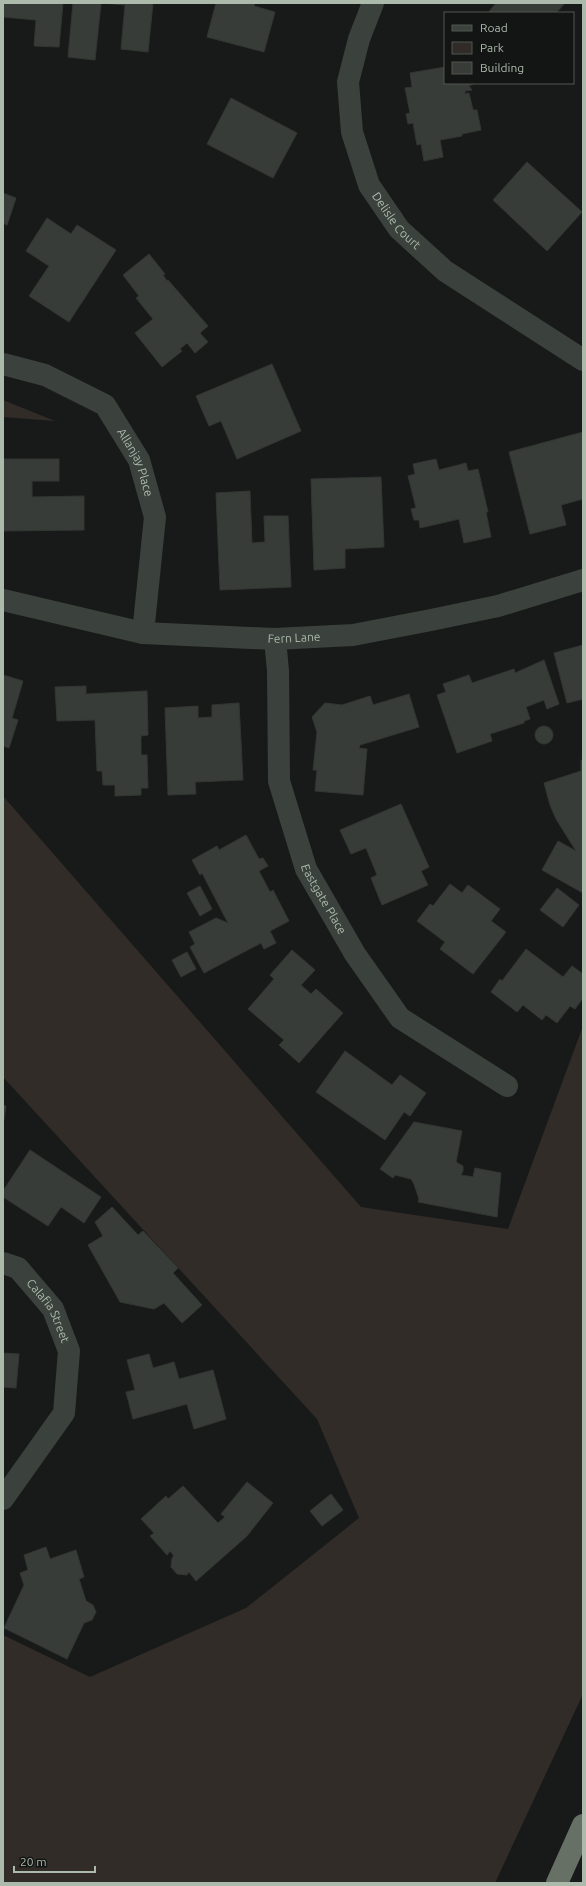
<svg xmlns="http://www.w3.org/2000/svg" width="586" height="1886" viewBox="0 0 586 1886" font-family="Ubuntu,sans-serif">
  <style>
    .green { fill: #322c28 }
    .building { fill: #383c39; stroke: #323633 }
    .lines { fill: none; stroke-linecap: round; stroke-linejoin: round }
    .minor { stroke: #3b413c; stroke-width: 22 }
    .motorway { stroke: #667065; stroke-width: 22 }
    .labels { text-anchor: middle; stroke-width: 3; stroke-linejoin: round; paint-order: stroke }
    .street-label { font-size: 12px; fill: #acbaab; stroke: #131514 }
  </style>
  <rect width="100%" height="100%" fill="#181a19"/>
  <g class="green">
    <polygon points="3,400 55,421 3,417"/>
    <polygon points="3,796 361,1207 508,1229 583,1026 583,1694 495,1883 3,1883 3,1635 90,1677 246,1608 359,1518 317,1419 3,1077"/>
  </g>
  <g class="building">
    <polygon points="3,3 63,3 59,47 34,46 36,20 3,17"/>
    <polygon points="73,3 101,3 95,60 68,57"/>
    <polygon points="103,3 153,3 148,52 121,49 125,5"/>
    <polygon points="216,3 255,3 254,6 275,12 264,52 207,37"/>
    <polygon points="496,3 565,3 556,13 488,13"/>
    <polygon points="445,67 445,83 473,84 469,86 472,90 465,91 465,94 469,93 473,110 477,110 481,130 462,134 462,136 440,140 443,157 424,161 421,144 417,145 413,123 408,124 406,114 410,113 405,88 412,87 410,73"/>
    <polygon points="231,98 297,133 273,178 207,144"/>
    <polygon points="527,162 582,212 547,251 493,200"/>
    <polygon points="3,193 16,198 7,225 3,223"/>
    <polygon points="47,218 71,234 77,225 116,250 69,322 29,296 49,266 26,251"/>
    <polygon points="149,254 165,274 163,275 167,281 168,280 208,326 200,333 208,342 195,353 187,343 180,349 182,351 162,367 135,333 153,319 136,298 139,296 123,275"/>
    <polygon points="272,364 301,431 237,459 221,421 209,426 196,396"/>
    <polygon points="583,432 583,499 561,505 566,525 530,534 509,452"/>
    <polygon points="3,459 59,459 59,481 32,481 32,497 84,496 84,530 3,531"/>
    <polygon points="436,459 439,470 466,463 468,471 478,469 488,512 486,512 491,537 464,543 459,519 420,528 419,520 414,520 411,509 416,508 408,476 415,474 413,464"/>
    <polygon points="381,477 384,547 345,549 345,568 314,570 311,479"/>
    <polygon points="250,491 252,543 265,542 264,516 288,516 291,587 220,590 216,493"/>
    <polygon points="583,645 583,699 567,703 554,653"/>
    <polygon points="544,660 559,704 547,709 544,700 526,707 530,719 524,721 524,723 490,734 492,741 457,753 437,695 446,692 443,684 469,675 472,683 514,669 515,673"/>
    <polygon points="3,675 23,681 12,718 18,720 9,748 3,746"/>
    <polygon points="86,686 86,694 147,691 148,735 141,736 141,755 147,755 148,788 141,788 141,795 115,796 115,785 103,785 102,771 97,771 95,720 57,721 55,687"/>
    <polygon points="409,694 419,727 360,745 359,748 367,749 363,795 315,791 317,770 313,770 317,732 312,717 325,703 342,705 370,696 373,705"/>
    <polygon points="239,703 243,780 195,782 196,794 168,795 165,708 198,706 198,718 212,717 212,705"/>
    <circle cx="544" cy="735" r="9"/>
    <polygon points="581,760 583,760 583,893 542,870 558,841 576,851 556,819 550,805 544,783 581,771"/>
    <polygon points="401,804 429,867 421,871 428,885 382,905 371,878 377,875 366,848 351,854 340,830"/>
    <polygon points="246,835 259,859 263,858 268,866 259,871 270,892 273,890 289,921 270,931 276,943 264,949 261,943 204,973 190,947 195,944 189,932 216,918 228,923 202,873 200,875 192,860 217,846 219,850"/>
    <polygon points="450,884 462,893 468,885 500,909 491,921 506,932 473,974 440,949 445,942 417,921 430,904 433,906"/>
    <polygon points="200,886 212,909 200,916 187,893"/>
    <polygon points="557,888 579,905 563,927 540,910"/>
    <polygon points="526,949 563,977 572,966 583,974 583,998 575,1009 570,1006 557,1023 546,1015 542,1020 523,1005 517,1012 491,992 500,979 502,981"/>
    <polygon points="292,950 315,970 301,985 311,994 316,989 343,1013 299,1063 279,1045 284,1040 248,1009 274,979 270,975"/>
    <polygon points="187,952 196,969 181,977 172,960"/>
    <polygon points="345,1051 392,1085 400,1075 426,1093 410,1116 404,1112 385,1140 316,1092"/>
    <polygon points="3,1105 6,1106 3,1125"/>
    <polygon points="414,1122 462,1131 456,1162 463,1166 463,1171 461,1175 473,1177 475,1168 501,1173 497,1217 418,1202 419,1199 414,1184 411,1179 395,1175 393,1178 380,1169"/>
    <polygon points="30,1150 101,1197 84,1223 61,1207 48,1226 3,1197 3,1191"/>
    <polygon points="112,1207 138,1235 143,1231 178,1268 173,1273 202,1305 182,1323 164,1303 154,1309 120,1302 88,1245 103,1236 95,1222"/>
    <polygon points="3,1353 19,1354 16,1388 3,1387"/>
    <polygon points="149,1354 153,1368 174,1362 179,1379 213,1370 226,1419 194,1429 187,1404 133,1419 126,1392 135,1390 127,1360"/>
    <polygon points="247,1482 273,1503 247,1536 196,1581 189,1572 187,1575 177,1574 171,1567 172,1558 174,1556 170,1551 167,1555 150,1536 154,1533 141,1519 166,1496 168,1499 183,1486 218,1523 225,1517 221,1514"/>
    <polygon points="331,1494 343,1510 322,1526 310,1511"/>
    <polygon points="46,1547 50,1559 76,1550 84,1577 79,1579 86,1601 93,1605 96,1612 92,1620 84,1623 67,1659 4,1628 24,1585 20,1573 28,1570 24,1555"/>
  </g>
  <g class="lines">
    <g class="minor">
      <path id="s1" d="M373,3L359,39L348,82L352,132L369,185L399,229L445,271L583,360"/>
      <path id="s2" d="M3,364L45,375L105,405L139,460L155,517L143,633"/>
      <path id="s3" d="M3,600L143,633L275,639L353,635L431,620L498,606L583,580"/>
      <path id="s4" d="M275,639L278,671L279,781L306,869L355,954L400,1018L507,1086"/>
      <path id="s5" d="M3,1263L18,1268L53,1309L69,1351L64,1413L3,1499"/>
    </g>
    <polyline class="motorway" points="557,1883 583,1825"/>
  </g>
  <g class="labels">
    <g class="street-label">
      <text dy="4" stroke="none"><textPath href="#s1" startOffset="234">Delisle Court</textPath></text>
      <text dy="4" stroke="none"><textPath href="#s2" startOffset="176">Allanjay Place</textPath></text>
      <text dy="4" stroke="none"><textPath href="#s3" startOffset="295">Fern Lane</textPath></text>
      <text dy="4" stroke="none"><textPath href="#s4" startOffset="269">Eastgate Place</textPath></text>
      <text dy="4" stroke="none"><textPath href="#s5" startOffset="69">Calafia Street</textPath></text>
    </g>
  </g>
  <rect width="586" height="1886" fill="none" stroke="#acbaab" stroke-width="8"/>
  <rect x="444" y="12" width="130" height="72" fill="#131514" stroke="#505750"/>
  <rect x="452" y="25" width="20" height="6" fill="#3b413c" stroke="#505750"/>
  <text x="480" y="32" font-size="12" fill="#acbaab">Road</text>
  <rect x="452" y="42" width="20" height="12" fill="#322c28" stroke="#505750"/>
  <text x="480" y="52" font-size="12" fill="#acbaab">Park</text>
  <rect x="452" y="62" width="20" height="12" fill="#383c39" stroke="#505750"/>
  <text x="480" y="72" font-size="12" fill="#acbaab">Building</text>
  <path d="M14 1866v6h81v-6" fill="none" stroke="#acbaab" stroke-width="2"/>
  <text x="20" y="1866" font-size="12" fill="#acbaab" stroke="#131514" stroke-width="3" paint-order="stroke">20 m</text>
</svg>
